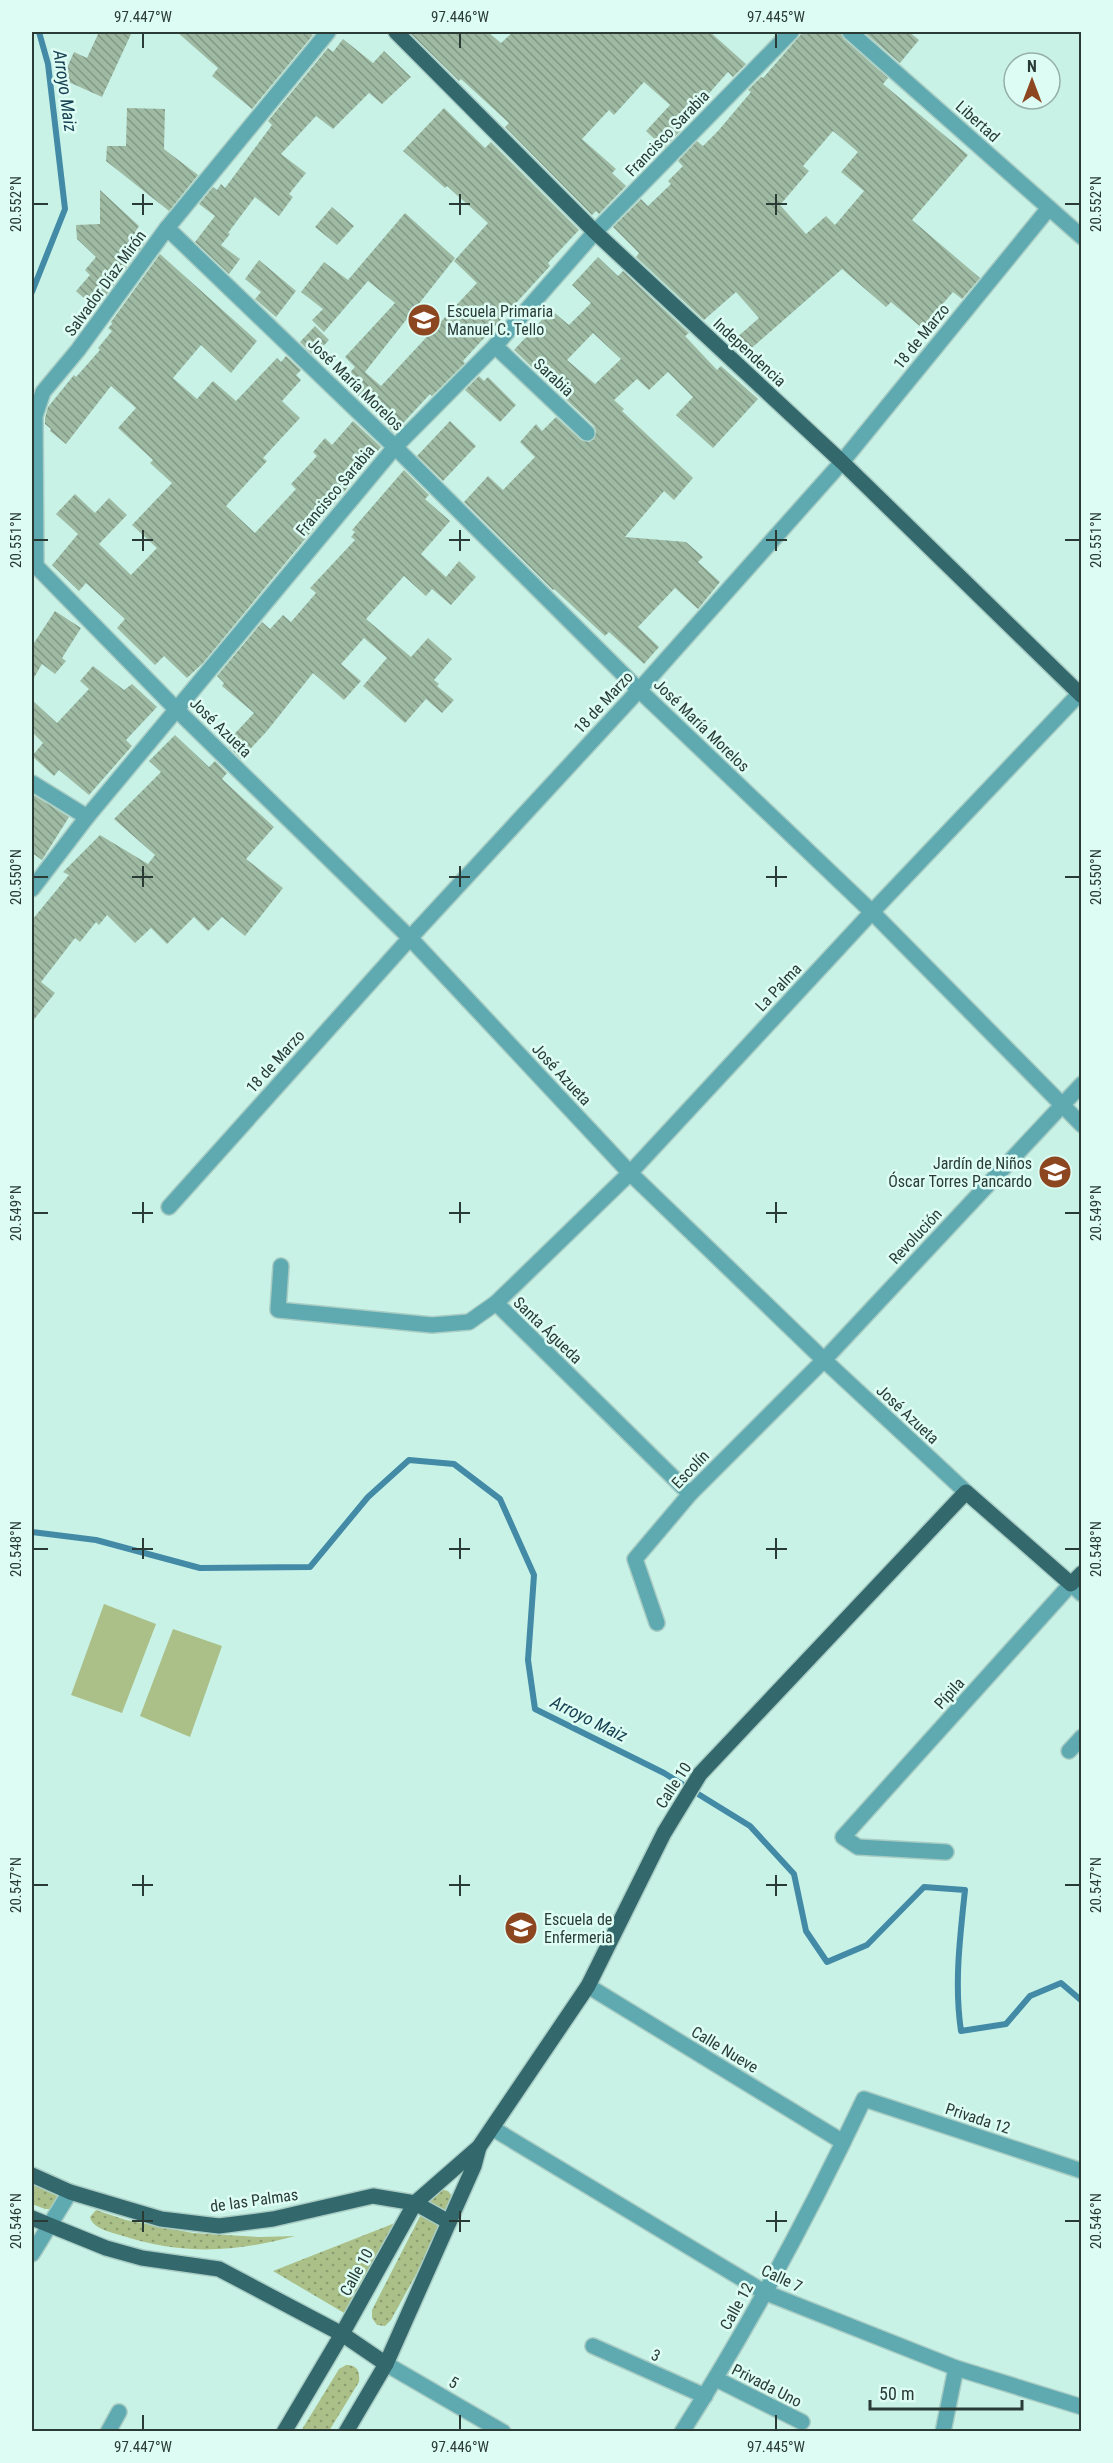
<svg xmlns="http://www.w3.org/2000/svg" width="1113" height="2463" viewBox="0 0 1113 2463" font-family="'Roboto Condensed',sans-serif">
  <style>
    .grass { fill: url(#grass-dots) }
    .pitch { fill: #abc088 }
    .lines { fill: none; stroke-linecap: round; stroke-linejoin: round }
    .stream { stroke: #428aa5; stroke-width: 6 }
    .building { fill: url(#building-back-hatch); fill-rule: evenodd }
    .minor-casing { stroke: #a9cdc4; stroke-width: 18 }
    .major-casing { stroke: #a9cdc4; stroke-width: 18 }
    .minor { stroke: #5faab1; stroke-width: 15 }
    .major { stroke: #33686d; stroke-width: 15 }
    .ticks { fill: none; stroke: #2a3b36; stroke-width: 2 }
    .labels { text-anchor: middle; stroke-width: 5; stroke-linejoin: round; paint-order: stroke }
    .street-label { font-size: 16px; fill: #2a3b36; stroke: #ddfdf4 }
    .poi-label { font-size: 16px; fill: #2a3b36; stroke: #ddfdf4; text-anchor: start }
    .water-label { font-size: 18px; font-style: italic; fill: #174152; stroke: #ddfdf4 }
    .neatline { fill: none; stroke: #2a3b36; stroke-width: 2 }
    .ticks-label { font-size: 15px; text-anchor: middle; fill: #2a3b36 }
  </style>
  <defs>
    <pattern id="grass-dots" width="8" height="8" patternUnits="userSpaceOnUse" patternTransform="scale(1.5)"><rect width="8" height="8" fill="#abc088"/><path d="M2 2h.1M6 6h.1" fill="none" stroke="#8b9d70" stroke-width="1.8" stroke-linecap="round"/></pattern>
    <pattern id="building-back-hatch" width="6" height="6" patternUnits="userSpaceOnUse" patternTransform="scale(1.5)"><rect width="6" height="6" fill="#9ebaa3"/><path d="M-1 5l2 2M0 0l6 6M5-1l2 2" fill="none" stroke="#819886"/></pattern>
  </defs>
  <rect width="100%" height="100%" fill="#c9f2e7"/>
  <g class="grass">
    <polygon points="32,2182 54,2191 58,2197 52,2209 45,2209 32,2204"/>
    <polygon points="440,2189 448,2191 453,2197 453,2207 391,2320 385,2326 377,2325 372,2318 372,2310 432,2193"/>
    <path d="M96,2210L126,2220L193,2233L260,2237L295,2236C232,2253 182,2255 120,2235C110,2232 92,2228 90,2217Z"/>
    <polygon points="400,2221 351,2317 273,2271"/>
    <path d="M346,2365C358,2365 360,2372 359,2382L329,2431H301L339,2369Z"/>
  </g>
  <g class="pitch">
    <polygon points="104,1604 156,1624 122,1713 71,1695"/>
    <polygon points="173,1629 222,1646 190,1737 140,1716"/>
  </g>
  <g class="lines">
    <g class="stream">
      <polyline points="32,292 65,209 48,64 39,32"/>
      <path d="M32,1532L96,1540L200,1568L310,1567L368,1497L409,1460L454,1464L500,1499L534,1575L528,1660L535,1709L664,1773L750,1826L794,1874L806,1931L827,1962L867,1945L924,1887L965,1890C960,1937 954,1984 961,2031L1006,2024L1030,1996L1061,1983L1082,2001"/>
    </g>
  </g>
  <g class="building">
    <polygon points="99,32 132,32 102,97 62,79 74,52 87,58"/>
    <polygon points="177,32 308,32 313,35 252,109 212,76 218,68"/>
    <polygon points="409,32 488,32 501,43 513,32 710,32 746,64 733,77 728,72 680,126 683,128 664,148 646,131 670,105 644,82 614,115 609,110 582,139 616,169 612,173 626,186 599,214 596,211 592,215 505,127 509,123 461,79 459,81 452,74"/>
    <path d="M803,32H840L844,39L888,78L883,84L968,155L912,220L980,278L962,299L953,292L922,328L891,302L886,307L842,269L747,352L735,339L759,318L736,292L704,320L636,257L639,253L613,227L641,199L648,206L671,184L668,181L683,166L678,161L697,141L703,146L718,131L751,92L748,90L761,77L763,78ZM833,131L858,152L841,172L864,191L835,225L826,216L806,234L780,205L809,171L803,166Z"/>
    <polygon points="864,32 909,32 919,40 900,63"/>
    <polygon points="343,39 373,63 384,51 411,77 382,104 369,93 333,129 316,116 281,154 306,173 289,194 293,197 279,216 255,197 228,233 230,234 221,245 240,259 229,274 195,242 215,216 199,204 213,187 217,190 221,184 225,188 272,125 268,121 328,48 333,52"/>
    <polygon points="127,108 165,109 164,149 198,175 169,211 106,161 107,146 126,146"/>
    <polygon points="444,108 485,148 491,142 579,230 548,263 550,266 463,361 465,363 432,396 430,394 394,433 343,380 355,367 345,357 395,303 368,281 324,332 312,320 323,309 301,292 324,262 348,280 405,213 455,258 365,372 381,386 477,283 454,261 488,223 447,186 445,188 403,151"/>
    <polygon points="100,190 139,226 135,232 146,241 96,309 76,291 90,275 85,270 96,257 77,239 76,225 100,224"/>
    <polygon points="332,207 354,226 337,245 315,227"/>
    <polygon points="160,254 257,341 231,373 201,345 173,378 197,399 213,381 236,401 277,358 281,362 286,356 301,370 296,375 301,380 282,401 300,418 263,458 267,461 226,506 255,533 296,489 291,484 317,456 313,452 325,438 332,445 353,421 381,447 203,663 187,678 164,656 155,665 117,628 125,619 86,583 79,591 52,565 78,534 56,514 75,494 95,513 109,498 127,515 99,544 131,575 157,548 132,525 172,483 150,463 153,460 118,428 136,408 111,386 66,444 50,431 51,429 45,424 45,418 48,407 74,375 76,377 100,350 98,348 112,331 108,328 112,324 111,322"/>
    <path d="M598,257L618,276L623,271L689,333L685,336L717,370L721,366L758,399L713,448L676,415L693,397L668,372L649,390L637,379L614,400L624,409L622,411L693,478L674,500L664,491L625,537L686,542L703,557L698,562L720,582L698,609L675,588L638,627L659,647L644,664L609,632L605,636L554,589L553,590L464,502L488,476L503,490L535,457L520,442L536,424L542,431L556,417L581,440L589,442L594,439L596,431L594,426L514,350L551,310L569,325L591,303L572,285ZM593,333L621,359L595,384L567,360Z"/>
    <polygon points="259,260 296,291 276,317 255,299 261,292 245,279"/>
    <polygon points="315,326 329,340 314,356 300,342"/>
    <polygon points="479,376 484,381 488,377 516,405 500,422 465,390"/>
    <polygon points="450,421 476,446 443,481 417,456"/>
    <polygon points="404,470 429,495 425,499 450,521 421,554 446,577 459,561 476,577 451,605 432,589 426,596 404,576 366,619 411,657 428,638 452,659 434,680 439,684 437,686 454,700 442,713 426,699 405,723 363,686 387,658 364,638 341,664 361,681 344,700 313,673 267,731 241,759 229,747 231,745 227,742 254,713 222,686 224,683 217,676 262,622 270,629 283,615 291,622 316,593 310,588 355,540 351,537 355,532 352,530"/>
    <polygon points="55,611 81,628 62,658 66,661 55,674 42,664 32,681 32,646"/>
    <polygon points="93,666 124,690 132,684 157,707 126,740 132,746 89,795 59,770 54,776 32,756 43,743 32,732 32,700 57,723 89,689 80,681"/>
    <polygon points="175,735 209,767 215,761 227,773 222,779 274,827 246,859 283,888 245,936 222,917 208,931 194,917 167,944 151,928 135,943 107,915 99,925 96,922 80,942 75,938 41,982 55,993 32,1022 32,920 69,875 63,872 100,835 148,864 155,855 114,819 161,772 149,761"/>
    <polygon points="32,794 69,817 42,860 32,853"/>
  </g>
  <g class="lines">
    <g class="minor-casing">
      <g id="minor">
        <polyline points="850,32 1082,237"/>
        <polyline points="167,228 395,447 639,690 872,912 1082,1125"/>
        <polyline points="495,346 587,433"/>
        <polyline points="32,564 36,566 177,710 410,938 630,1173 824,1360 966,1492"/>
        <polyline points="36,566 35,416 43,392 78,350 167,228 328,32"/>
        <polyline points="32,783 87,817"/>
        <polyline points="32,889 87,817 395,447 495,346 595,232 791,32"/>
        <polyline points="169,1207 410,938 639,690 842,462 1049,208"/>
        <polyline points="281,1266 278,1310 432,1325 469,1322 496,1303 630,1173 872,912 1082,691"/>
        <polyline points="496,1303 690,1494"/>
        <polyline points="657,1623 635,1559 690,1494 824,1360 1082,1084"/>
        <polyline points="1069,1751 1082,1737"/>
        <polyline points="946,1852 858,1847 843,1837 1071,1584 1082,1594"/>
        <polyline points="588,1986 843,2142"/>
        <polyline points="492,2128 764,2292 956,2368 1082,2407"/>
        <polyline points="32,2254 70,2192"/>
        <polyline points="593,2346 705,2396"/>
        <polyline points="386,2364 503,2432"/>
        <polyline points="716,2379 802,2422"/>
        <polyline points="108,2432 119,2412"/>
        <path d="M682,2432C750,2325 810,2213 864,2099L1082,2171"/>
        <polyline points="943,2432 956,2368"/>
      </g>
    </g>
    <g class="major-casing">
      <g id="major">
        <polyline points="396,32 595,232 842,462 1082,696"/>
        <polyline points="32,2175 70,2192 161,2219 219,2226 273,2219 373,2196 415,2203 449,2222"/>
        <polyline points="32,2218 106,2248 142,2258 219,2269 342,2334 386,2364"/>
        <polyline points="284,2432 342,2334 415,2203 479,2147 588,1986 664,1833 700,1774 966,1492 1071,1584 1082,1573"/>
        <polyline points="346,2432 386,2364 474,2166 479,2147"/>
      </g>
    </g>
    <use href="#minor" class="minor"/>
    <use href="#major" class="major"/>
  </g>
  <path class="ticks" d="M143,33V48M460,33V48M776,33V48M143,194V215M460,194V215M776,194V215M33,204H48M132,204H153M449,204H470M766,204H787M1065,204H1080M143,530V551M460,530V551M776,530V551M33,540H48M132,540H153M449,540H470M766,540H787M1065,540H1080M143,866V887M460,866V887M776,866V887M33,877H48M132,877H153M449,877H470M766,877H787M1065,877H1080M143,1202V1223M460,1202V1223M776,1202V1223M33,1213H48M132,1213H153M449,1213H470M766,1213H787M1065,1213H1080M143,1538V1559M460,1538V1559M776,1538V1559M33,1549H48M132,1549H153M449,1549H470M766,1549H787M1065,1549H1080M143,1875V1896M460,1875V1896M776,1875V1896M33,1885H48M132,1885H153M449,1885H470M766,1885H787M1065,1885H1080M143,2211V2232M460,2211V2232M776,2211V2232M33,2221H48M132,2221H153M449,2221H470M766,2221H787M1065,2221H1080M143,2415V2430M460,2415V2430M776,2415V2430"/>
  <defs>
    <g id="school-disc" transform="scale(1.725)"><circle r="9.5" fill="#8c4620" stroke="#ddfdf4"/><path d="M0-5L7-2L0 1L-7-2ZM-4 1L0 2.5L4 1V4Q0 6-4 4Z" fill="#fff"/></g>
    <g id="university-disc" transform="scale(1.725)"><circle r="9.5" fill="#8c4620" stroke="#ddfdf4"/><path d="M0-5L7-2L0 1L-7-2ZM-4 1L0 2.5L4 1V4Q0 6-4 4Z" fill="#fff"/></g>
  </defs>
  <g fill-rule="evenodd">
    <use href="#school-disc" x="424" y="320"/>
    <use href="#school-disc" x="1055" y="1172"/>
    <use href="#university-disc" x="521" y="1928"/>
  </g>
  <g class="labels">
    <g class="street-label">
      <text transform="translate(978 121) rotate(42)" y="6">Libertad</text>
      <text transform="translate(667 133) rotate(-46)" y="6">Francisco Sarabia</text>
      <text transform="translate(105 283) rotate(-54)" y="6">Salvador Díaz Mirón</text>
      <text transform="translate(921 336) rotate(-51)" y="6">18 de Marzo</text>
      <text transform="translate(750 352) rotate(43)" y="6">Independencia</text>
      <text transform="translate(554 377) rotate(43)" y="6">Sarabia</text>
      <text transform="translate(356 384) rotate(44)" y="6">José María Morelos</text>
      <text transform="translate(335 490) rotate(-50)" y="6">Francisco Sarabia</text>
      <text transform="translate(603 702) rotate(-47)" y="6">18 de Marzo</text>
      <text transform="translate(702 725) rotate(44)" y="6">José María Morelos</text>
      <text transform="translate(221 727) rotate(44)" y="6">José Azueta</text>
      <text transform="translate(778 987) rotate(-47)" y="6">La Palma</text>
      <text transform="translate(275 1061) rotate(-48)" y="6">18 de Marzo</text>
      <text transform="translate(562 1074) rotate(47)" y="6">José Azueta</text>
      <text transform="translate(915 1236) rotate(-47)" y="6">Revolución</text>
      <text transform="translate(548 1330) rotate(44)" y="6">Santa Águeda</text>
      <text transform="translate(908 1414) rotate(43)" y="6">José Azueta</text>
      <text transform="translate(690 1469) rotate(-46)" y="6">Escolín</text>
      <text transform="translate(949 1693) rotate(-48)" y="6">Pípila</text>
      <text transform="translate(673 1785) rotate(-57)" y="6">Calle 10</text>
      <text transform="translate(725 2049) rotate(31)" y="6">Calle Nueve</text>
      <text transform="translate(978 2118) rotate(18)" y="6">Privada 12</text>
      <text transform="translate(254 2200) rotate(-8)" y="6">de las Palmas</text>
      <text transform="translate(356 2272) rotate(-61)" y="6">Calle 10</text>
      <text transform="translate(782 2278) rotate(25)" y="6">Calle 7</text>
      <text transform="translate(736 2306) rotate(-61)" y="6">Calle 12</text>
      <text transform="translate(656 2355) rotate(24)" y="6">3</text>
      <text transform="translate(454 2382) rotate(30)" y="6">5</text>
      <text transform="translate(767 2385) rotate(27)" y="6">Privada Uno</text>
    </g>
    <g class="poi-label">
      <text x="447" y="317">Escuela Primaria<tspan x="447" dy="18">Manuel C. Tello</tspan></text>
      <text x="1032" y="1169" text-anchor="end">Jardín de Niños<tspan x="1032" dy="18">Óscar Torres Pancardo</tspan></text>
      <text x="544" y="1925">Escuela de<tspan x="544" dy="18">Enfermeria</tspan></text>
    </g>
    <g class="water-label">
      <text transform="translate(65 91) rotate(82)" y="6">Arroyo Maiz</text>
      <text transform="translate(589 1719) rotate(26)" y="6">Arroyo Maiz</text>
    </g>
  </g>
  <rect width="1113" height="2463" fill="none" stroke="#ddfdf4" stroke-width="66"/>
  <g transform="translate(1032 81)"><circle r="28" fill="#ddfdf4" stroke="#95afa8" stroke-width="1.5"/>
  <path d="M0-4.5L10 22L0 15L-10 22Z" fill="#8c4620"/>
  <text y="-9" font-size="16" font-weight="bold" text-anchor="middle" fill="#2a3b36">N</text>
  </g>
  <path d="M870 2400v9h152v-9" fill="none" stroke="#2a3b36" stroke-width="3"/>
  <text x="879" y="2400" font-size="18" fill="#2a3b36" stroke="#ddfdf4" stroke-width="4.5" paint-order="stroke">50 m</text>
  <rect x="33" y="33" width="1047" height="2397" class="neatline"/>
  <g class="ticks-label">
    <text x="143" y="22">97.447°W</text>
    <text x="460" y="22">97.446°W</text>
    <text x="776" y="22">97.445°W</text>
    <text transform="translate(16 204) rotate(-90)" y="5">20.552°N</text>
    <text transform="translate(1096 204) rotate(-90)" y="5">20.552°N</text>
    <text transform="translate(16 540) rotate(-90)" y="5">20.551°N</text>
    <text transform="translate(1096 540) rotate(-90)" y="5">20.551°N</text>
    <text transform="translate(16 877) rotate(-90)" y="5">20.550°N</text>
    <text transform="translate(1096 877) rotate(-90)" y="5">20.550°N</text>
    <text transform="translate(16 1213) rotate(-90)" y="5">20.549°N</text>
    <text transform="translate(1096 1213) rotate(-90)" y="5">20.549°N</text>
    <text transform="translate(16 1549) rotate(-90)" y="5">20.548°N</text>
    <text transform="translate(1096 1549) rotate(-90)" y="5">20.548°N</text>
    <text transform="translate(16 1885) rotate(-90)" y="5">20.547°N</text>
    <text transform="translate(1096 1885) rotate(-90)" y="5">20.547°N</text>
    <text transform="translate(16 2221) rotate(-90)" y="5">20.546°N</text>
    <text transform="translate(1096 2221) rotate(-90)" y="5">20.546°N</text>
    <text x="143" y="2452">97.447°W</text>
    <text x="460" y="2452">97.446°W</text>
    <text x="776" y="2452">97.445°W</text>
  </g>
</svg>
